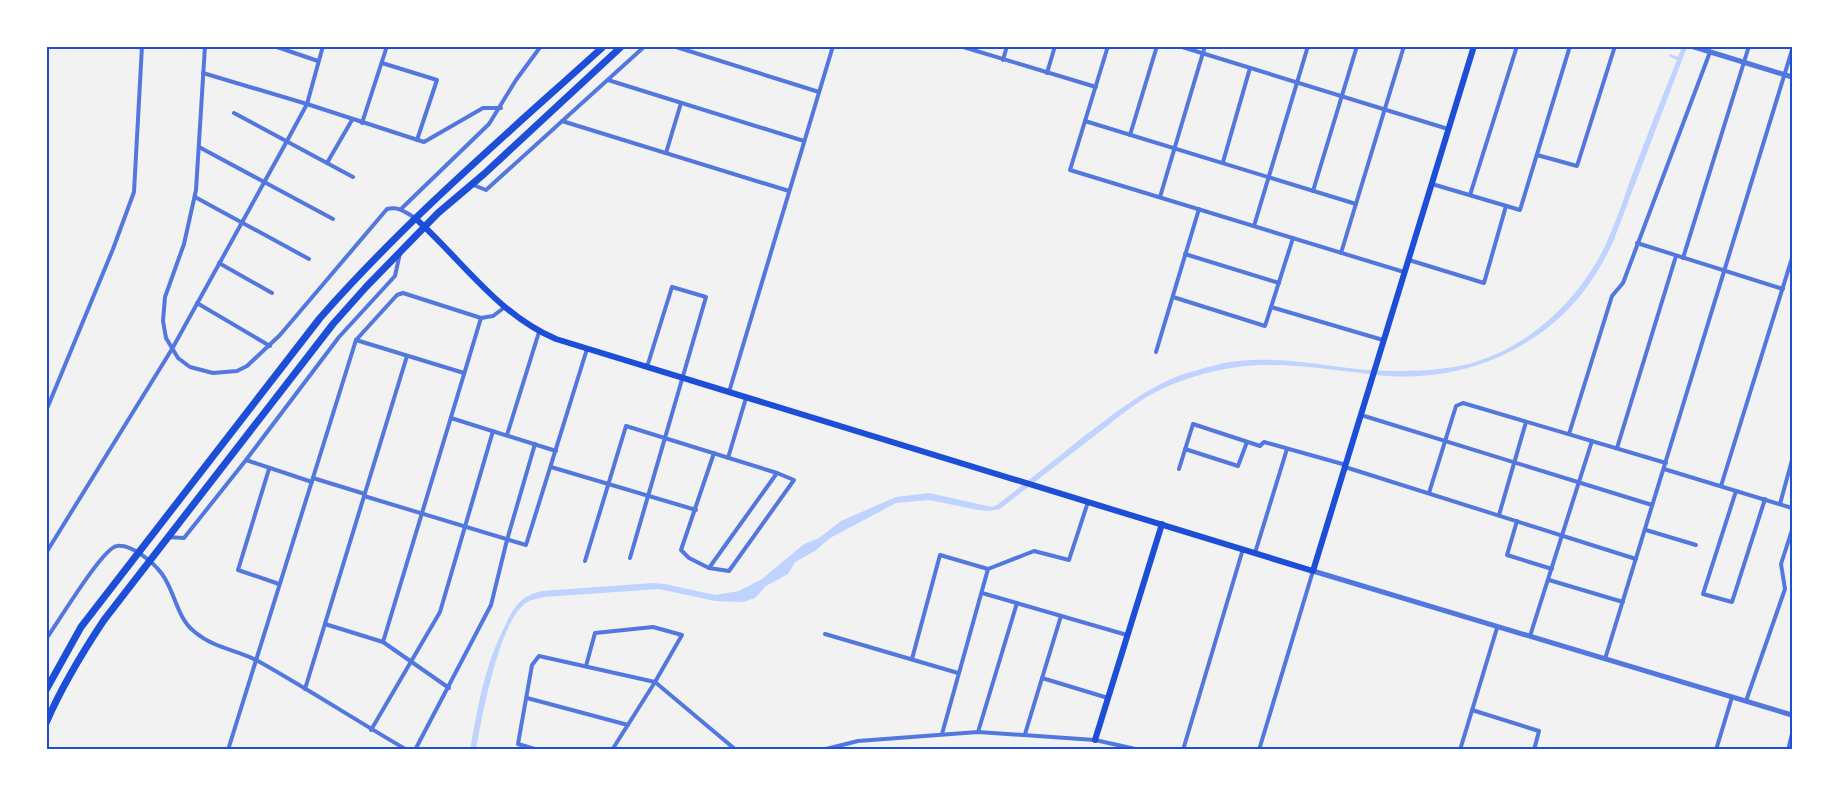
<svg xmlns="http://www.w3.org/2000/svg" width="1839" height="796" viewBox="0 0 1839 796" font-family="'Archivo Narrow',sans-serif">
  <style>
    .water { fill: #bfd3fe }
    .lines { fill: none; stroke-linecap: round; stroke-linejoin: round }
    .minor { stroke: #5277de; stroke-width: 4 }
    .tertiary { stroke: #5277de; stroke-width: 5 }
    .secondary { stroke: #1d4ed8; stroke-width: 6 }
    .trunk { stroke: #1d4ed8; stroke-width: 7 }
    .neatline { fill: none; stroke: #1d4ed8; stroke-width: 2 }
  </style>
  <rect width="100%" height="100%" fill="#f2f2f2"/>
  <path class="water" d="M1682,47H1687L1613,242C1604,261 1594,279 1580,296C1533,353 1460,381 1387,376C1333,371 1274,358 1220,370C1195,375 1170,384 1148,396C1129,408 1111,423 1093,437C1062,461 1031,485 1000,509L989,511L978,510L929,500L896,503L830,538L815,551L795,562L788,574L766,586L755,598L743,602L715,601L659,589L544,597C538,599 531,599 526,603C499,621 482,717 476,749L470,750C478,707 484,667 504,628C508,619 513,608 521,601C527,595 535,593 542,591L653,583L665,584L715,595L739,591L762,579L804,544L819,538L841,521L896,497L929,493L992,507L997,505C1025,483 1052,462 1079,440C1114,414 1148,385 1190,372C1206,368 1223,362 1239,361C1290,355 1341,371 1392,371C1416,371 1441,370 1464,365C1526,350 1578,302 1605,246C1615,224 1623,201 1631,178C1646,139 1661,99 1677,60L1669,56L1670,54L1678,57Z"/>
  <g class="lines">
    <g class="minor">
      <path d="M205,46L196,190L184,244L165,297L163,321L166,338L178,358L190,367L213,373L237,371L247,366L280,335L387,209C399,206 405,212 415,218"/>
      <polyline points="274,46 318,61"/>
      <polyline points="673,46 819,92"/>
      <polyline points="960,46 1096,87"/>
      <polyline points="1108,46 1070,170 1404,272"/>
      <polyline points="1179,46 1448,129"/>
      <polyline points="1003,60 1007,46"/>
      <polyline points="382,63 437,80 417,140"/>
      <polyline points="203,73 307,104 424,142 483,108 501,108"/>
      <polyline points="1047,73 1055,46"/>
      <polyline points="608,80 804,141"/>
      <polyline points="234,113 353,177"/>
      <polyline points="562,121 789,191"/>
      <polyline points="1085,121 1356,204"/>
      <polyline points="362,123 387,46"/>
      <polyline points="1130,135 1157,46"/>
      <polyline points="199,147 333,219"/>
      <polyline points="666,153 681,103"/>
      <polyline points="1537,155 1577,166 1615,46"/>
      <polyline points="1223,162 1250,68"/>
      <polyline points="327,163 352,120"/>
      <polyline points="471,184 486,190 645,46"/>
      <polyline points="1432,184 1520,210 1570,46"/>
      <polyline points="1313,191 1357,46"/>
      <polyline points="1470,195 1517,46"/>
      <polyline points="195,197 309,259"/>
      <polyline points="1160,197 1205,46"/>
      <polyline points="401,209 489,124 516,80 541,46"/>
      <polyline points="1254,226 1308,46"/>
      <polyline points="1637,243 1783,289"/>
      <polyline points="1341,253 1404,46"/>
      <polyline points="1185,254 1279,283"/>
      <polyline points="1683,258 1749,46"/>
      <polyline points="1409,260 1484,283 1506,206"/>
      <polyline points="219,263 272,293"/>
      <polyline points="1173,297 1265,326 1293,238"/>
      <polyline points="197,303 270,346"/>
      <polyline points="1271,307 1383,340"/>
      <polyline points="356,340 464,373"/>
      <polyline points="1156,352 1199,209"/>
      <polyline points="729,392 833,46"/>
      <polyline points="46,411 113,249 134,192 142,46"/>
      <polyline points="1361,415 1652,505"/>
      <polyline points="451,418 556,451"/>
      <polyline points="1569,434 1612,296 1623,283 1710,52"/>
      <polyline points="507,435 539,332"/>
      <polyline points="1617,448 1676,256"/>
      <polyline points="1185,449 1238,466 1247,442"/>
      <polyline points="714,453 681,550 689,558 709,568 777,473"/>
      <polyline points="728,458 746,398"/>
      <polyline points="246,460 312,482"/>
      <polyline points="551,467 696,510"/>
      <polyline points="1345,467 1636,559"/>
      <polyline points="269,469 238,570 279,584"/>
      <polyline points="1179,469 1193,424 1260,446 1264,442 1346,465"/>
      <polyline points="1664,469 1792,508"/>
      <polyline points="313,478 365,494"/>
      <polyline points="1721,486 1792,258"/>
      <polyline points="1736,491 1703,594 1732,602 1765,499"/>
      <polyline points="1429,493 1456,406 1463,403 1666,463"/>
      <polyline points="364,496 526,545 587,349"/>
      <polyline points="1780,504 1792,460"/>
      <polyline points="1499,515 1526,422"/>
      <polyline points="1517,521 1507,555 1552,569"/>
      <polyline points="1646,530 1696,545"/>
      <polyline points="167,537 184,538 246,460 339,337 395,276 400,253"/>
      <polyline points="46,553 172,349 287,141 307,104 323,46"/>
      <polyline points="1255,553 1287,449"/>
      <polyline points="630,558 706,297 672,287 647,367"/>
      <polyline points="585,561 626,426 777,473 794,480 729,571 709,568"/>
      <polyline points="1549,580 1623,602"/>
      <polyline points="982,593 1127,635"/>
      <polyline points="325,624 383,642 449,688"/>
      <polyline points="825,634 958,673"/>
      <polyline points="1530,636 1592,441"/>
      <path d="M46,639C57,624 103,547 117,546C132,544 154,563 162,574C176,593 176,618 196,633C214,648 238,650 258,661C308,689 357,721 407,750"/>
      <polyline points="383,642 481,318"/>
      <polyline points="912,659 940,555 988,569 1034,551 1069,560 1088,502"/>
      <polyline points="1605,659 1792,50"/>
      <polyline points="586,666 595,633 653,627 682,635 655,682 612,750"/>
      <polyline points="1042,678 1108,698"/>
      <polyline points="305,689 407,356"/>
      <polyline points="527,698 628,725"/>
      <polyline points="1746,701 1785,589 1781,564 1792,530"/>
      <polyline points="1472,710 1539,731 1534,750"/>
      <polyline points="371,730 440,612 493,431"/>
      <polyline points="978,732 1017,603"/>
      <polyline points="942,734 988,569"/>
      <polyline points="1025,734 1061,616"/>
      <polyline points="228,750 356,340 397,295 403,293 481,318 493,316 505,307"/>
      <polyline points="415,750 491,605 507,540 535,444"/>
      <polyline points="538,750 518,744 532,665 539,656 655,682 736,750"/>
      <polyline points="822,750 858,741 978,732 1095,740 1140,750"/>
      <polyline points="1183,750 1243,549"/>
      <polyline points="1259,750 1313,571"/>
      <polyline points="1460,750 1497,628"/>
      <polyline points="1716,750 1732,697"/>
      <polyline points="1788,750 1792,734"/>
    </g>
    <g class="tertiary">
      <polyline points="1691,46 1792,77"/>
      <polyline points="1313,571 1792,715"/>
    </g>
    <g class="secondary">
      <path d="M415,218C461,259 498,315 556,339L1313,571L1474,46"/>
      <polyline points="1095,740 1162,524"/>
    </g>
    <g class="trunk">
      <path d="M46,690L81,627L320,318C407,219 507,134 604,46"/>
      <path d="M46,723C62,686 82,653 104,620L333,324L366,287L438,213L484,174L622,46"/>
    </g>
  </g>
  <rect width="1839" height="796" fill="none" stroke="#ffffff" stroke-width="96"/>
  <rect x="48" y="48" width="1743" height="700" class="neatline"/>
</svg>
